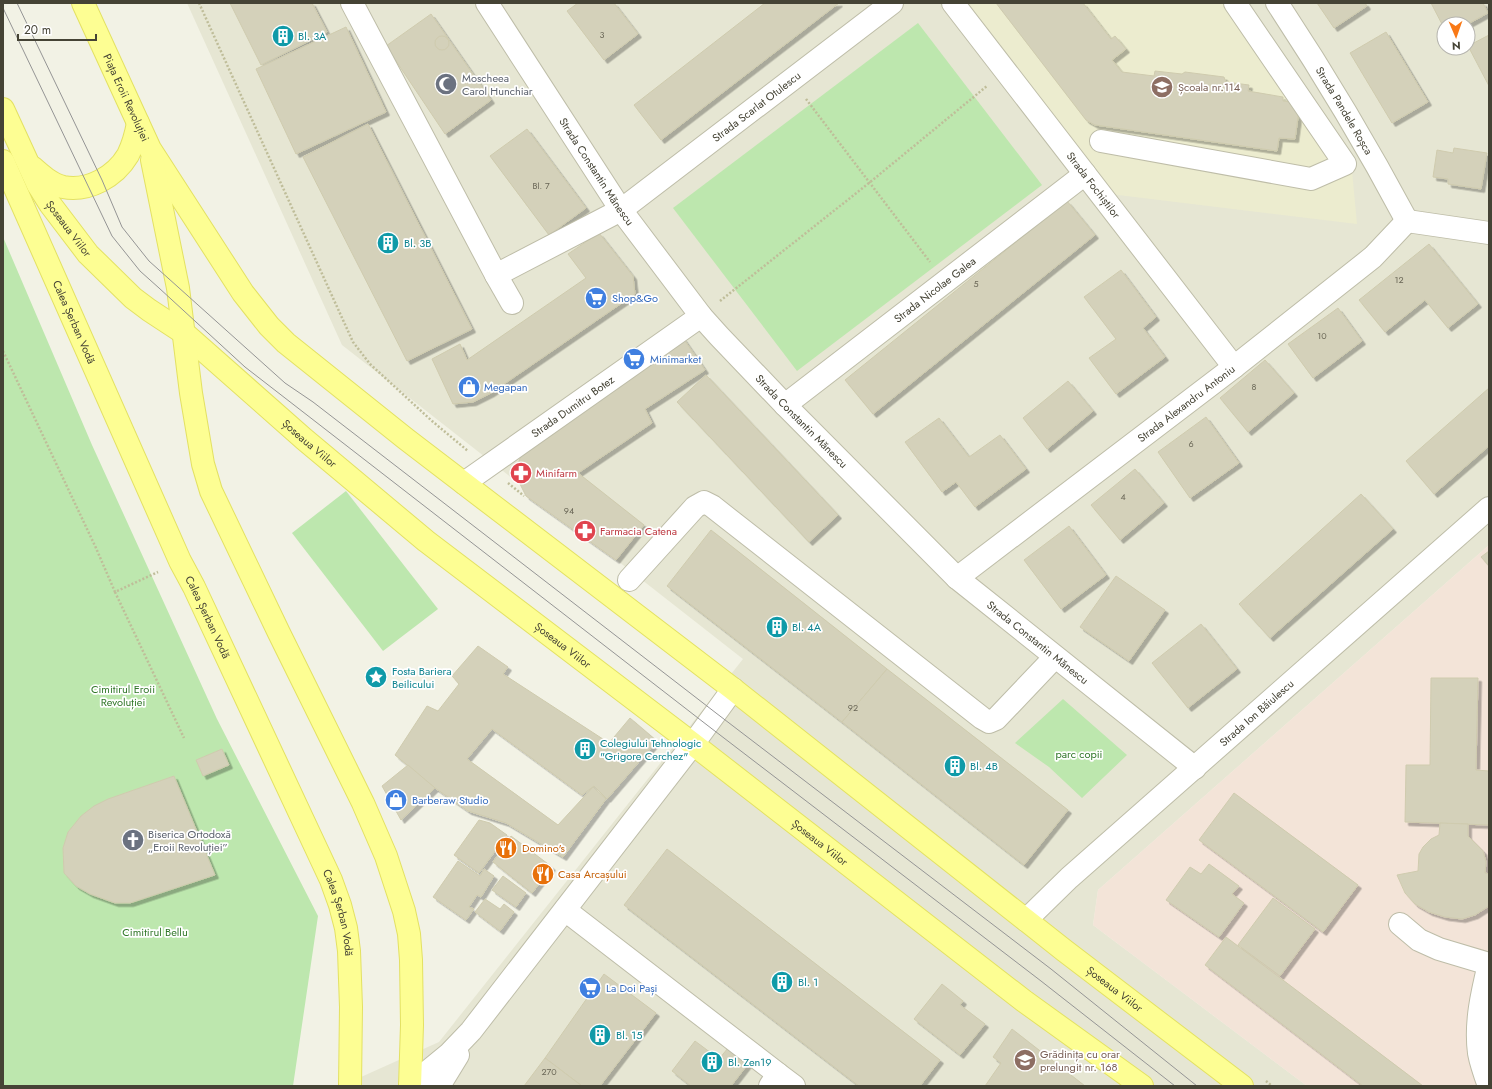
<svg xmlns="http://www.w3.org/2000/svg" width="1492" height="1089" viewBox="0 0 1492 1089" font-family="Jost,sans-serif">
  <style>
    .residential { fill: #e6e6d3; fill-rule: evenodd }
    .education { fill: #ececcf }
    .medical { fill: #f3e4d8 }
    .green { fill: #bde7ae }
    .building { fill: #d4d1ba; stroke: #cfcbae; filter: url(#shadow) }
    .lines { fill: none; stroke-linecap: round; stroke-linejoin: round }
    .minor-casing { stroke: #bebda8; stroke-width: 24 }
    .major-casing { stroke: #e3e163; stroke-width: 24 }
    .path { stroke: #bfbd99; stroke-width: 2.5; stroke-dasharray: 2 2; stroke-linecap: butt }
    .minor { stroke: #fff; stroke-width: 22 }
    .major { stroke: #fdfe93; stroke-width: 22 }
    .tram { stroke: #959595; stroke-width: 1 }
    .labels { text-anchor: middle; stroke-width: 3.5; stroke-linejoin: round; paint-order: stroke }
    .number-label { font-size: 9px; fill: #696656 }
    .culture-label { font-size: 11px; fill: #0d838f; stroke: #fff; text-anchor: start }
    .worship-label { font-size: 11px; fill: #5b616d; stroke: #fff; text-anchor: start }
    .education-label { font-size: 11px; fill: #785e54; stroke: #fff; text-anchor: start }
    .street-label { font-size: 11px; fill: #454335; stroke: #fff }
    .shop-label { font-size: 11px; fill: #366cbe; stroke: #fff; text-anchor: start }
    .health-label { font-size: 11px; fill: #be3a42; stroke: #fff; text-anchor: start }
    .park-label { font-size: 11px; fill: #307628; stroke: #fff }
    .food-label { font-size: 11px; fill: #c56008; stroke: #fff; text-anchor: start }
  </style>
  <defs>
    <filter id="shadow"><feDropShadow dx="3.5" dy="3.5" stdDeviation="0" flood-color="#0004"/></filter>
  </defs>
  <rect width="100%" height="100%" fill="#f2f2e5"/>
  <path class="residential" d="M187,3H1489V545L1098,890L1093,925L1307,1086H341L439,1042L743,659L342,345ZM1444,24H1468V48H1444Z"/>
  <polygon class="education" points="964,3 1239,3 1352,171 1357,224 1110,194"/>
  <polygon class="medical" points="1489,545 1489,1086 1307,1086 1093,925 1098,890"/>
  <g class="green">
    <polygon points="918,23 1042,185 797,371 673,208"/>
    <polygon points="3,237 92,445 217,719 318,916 293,1086 3,1086"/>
    <polygon points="346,491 438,609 383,651 292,533"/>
    <polygon points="1063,699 1127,755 1082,798 1049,767 1015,743"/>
  </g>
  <g class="building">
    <polygon points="230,3 312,3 327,32 261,65"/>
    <polygon points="578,3 614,3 638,34 604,60 567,11"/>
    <polygon points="765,3 839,3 661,140 634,105"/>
    <polygon points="996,3 1083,3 1111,39 1115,36 1126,49 1112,60 1122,72 1154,76 1155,71 1182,74 1185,72 1224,77 1226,82 1249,85 1248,91 1283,97 1283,101 1300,103 1295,139 1279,138 1277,151 1095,125 1086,120"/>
    <polygon points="1317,3 1365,3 1367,6 1334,28"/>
    <polygon points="1431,3 1483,3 1488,13 1468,24 1444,24 1444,28"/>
    <polygon points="431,14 491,100 445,134 386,46"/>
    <polygon points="346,27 386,112 296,154 256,69"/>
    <polygon points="1386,32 1428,102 1392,123 1350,53"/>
    <polygon points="1489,35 1489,86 1468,46"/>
    <circle cx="442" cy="43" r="7"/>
    <polygon points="368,124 472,329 407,361 303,157"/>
    <polygon points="527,129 586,208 549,235 490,156"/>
    <polygon points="1454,148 1487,153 1481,189 1448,184 1448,179 1433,177 1437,150 1453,153"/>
    <polygon points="1067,201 1095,235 873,414 845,380"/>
    <polygon points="599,233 633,276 635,294 491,393 473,402 453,404 432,359 460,344 467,360 586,278 568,254"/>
    <polygon points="1429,244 1478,304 1448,328 1425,300 1385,332 1359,300"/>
    <polygon points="1121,270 1156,317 1143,328 1165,357 1116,394 1089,358 1116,339 1084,297"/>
    <polygon points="1338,308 1362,341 1313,378 1288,344"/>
    <polygon points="683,338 705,370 645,409 652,423 578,473 644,525 616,560 526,496 519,482 516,469 521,456"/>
    <polygon points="1265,360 1294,393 1248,432 1220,398"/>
    <polygon points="706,375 838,515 809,542 677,402"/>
    <polygon points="1068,381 1093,411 1047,449 1023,418"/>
    <polygon points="1489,388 1489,446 1434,494 1406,461"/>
    <polygon points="1206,417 1239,463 1190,498 1158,452"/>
    <polygon points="939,418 969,457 1000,435 1026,469 975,507 956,482 942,492 905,442"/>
    <polygon points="1135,469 1164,503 1120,540 1091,505"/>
    <polygon points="1361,494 1393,529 1270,638 1239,604"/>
    <polygon points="1069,526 1106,575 1061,609 1024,560"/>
    <polygon points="711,530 887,669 842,722 667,586"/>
    <polygon points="1489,551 1489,566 1481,557"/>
    <polygon points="1116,576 1165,610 1129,661 1080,627"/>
    <polygon points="1201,624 1237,669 1188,708 1152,663"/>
    <polygon points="478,646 508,667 503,674 609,743 630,718 657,741 607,799 594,786 582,795 492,729 467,759 558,825 593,787 606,799 563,857 506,823 468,811 435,788 395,755 427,706 438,711 459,684 452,676"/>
    <polygon points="887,669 1068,810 1024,865 842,722"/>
    <polygon points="1431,678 1478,678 1476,770 1489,771 1489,825 1405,822 1406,765 1430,765"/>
    <polygon points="222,749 229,765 203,776 196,760"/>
    <polygon points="408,765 435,788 401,820 382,786"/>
    <polygon points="174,776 215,875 130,903 115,903 90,894 76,886 64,873 63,848 68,832 81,816 94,806 108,799"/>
    <polygon points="1234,793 1358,885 1323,932 1199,840"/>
    <polygon points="479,820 490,823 507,835 479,873 454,855"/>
    <polygon points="1440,823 1468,824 1468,836 1483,851 1486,862 1485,873 1489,874 1489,906 1475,915 1462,919 1445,917 1429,912 1415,904 1405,893 1397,875 1418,871 1419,854 1423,847 1431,839 1439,835"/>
    <polygon points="511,836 552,867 532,893 493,862"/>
    <polygon points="667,849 940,1060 920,1086 859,1086 624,905"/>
    <polygon points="458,861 480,876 484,869 494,876 481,897 477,895 469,907 474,909 466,920 433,897"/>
    <polygon points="1209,864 1239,886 1232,894 1244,903 1219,937 1166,900 1190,867 1201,874"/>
    <polygon points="503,876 526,893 516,907 492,890"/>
    <polygon points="1273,898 1315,929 1280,976 1238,945"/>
    <polygon points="485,899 500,909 504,904 514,912 500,931 475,912"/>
    <polygon points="1226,937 1423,1086 1363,1086 1205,965"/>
    <polygon points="604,974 656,1013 600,1086 582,1086 545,1058"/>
    <polygon points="942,984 963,1001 960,1005 985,1024 960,1055 914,1019"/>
    <polygon points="1012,1029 1085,1086 985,1086 1001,1063 993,1057"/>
    <polygon points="695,1041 719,1059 728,1048 748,1064 731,1086 691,1086 672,1071"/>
    <polygon points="545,1058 582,1086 524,1086"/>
  </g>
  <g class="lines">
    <g class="minor-casing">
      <g id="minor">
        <path id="s1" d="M352,3L496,275L621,210L892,3"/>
        <path id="s2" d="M487,3L621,210L701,316L719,336L785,405L957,578L1195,768"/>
        <path id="s3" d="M953,3L1234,367"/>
        <path id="s4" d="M1277,3C1324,74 1367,146 1407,221"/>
        <polyline points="1101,141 1311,179 1345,164 1235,3"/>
        <polyline points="1407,221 1489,233"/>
        <polyline points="496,275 512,303"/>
        <path id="s5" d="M785,405L1085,174"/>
        <path id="s6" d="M464,483L701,316"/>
        <path id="s7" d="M957,578L1234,367L1373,257L1407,221"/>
        <polyline points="629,580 695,507 704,502 712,506 982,718 989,722 996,719 1055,657"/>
        <polyline points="565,910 778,1074 770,1086"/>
        <path id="s8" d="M1026,920L1069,878L1489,508"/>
        <polyline points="1400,924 1419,940 1439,949 1489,964"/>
        <polyline points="778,1074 794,1086"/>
        <polyline points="410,1086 449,1054 471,1031 693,744 733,689"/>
        <polyline points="439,1086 458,1055"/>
        <path d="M1489,1086C1485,1075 1481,1064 1479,1053C1475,1023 1482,993 1489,964"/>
      </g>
    </g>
    <g class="major-casing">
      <g id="major">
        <path id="s9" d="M83,3L150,149L243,293L269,326L286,343L406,439L733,689L1065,951L1242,1086"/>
        <path id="s10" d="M3,109L38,185L50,204L88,254L133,298L149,310L184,333L304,439L426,541L693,744L1024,1001L1142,1086"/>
        <polyline points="152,160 178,288 191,393 203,464 211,491 279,633 363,803 386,856 404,911 409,934 411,960 412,1025 410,1086"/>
        <path id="s11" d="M3,161L180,561L194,587L331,880L340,905L346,928L349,951L351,1007L350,1086"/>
        <path d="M32,167C41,175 51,184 63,187C88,192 115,177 128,155C133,145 136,134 138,123"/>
      </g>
    </g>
    <g class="path">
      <polyline points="199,3 353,342 370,364 432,421 468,451"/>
      <polyline points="806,99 930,262"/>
      <polyline points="720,301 869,183 987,86"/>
      <polyline points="3,351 96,548 115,592 158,572"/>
      <polyline points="508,483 524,496"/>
      <polyline points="115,592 184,738"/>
      <polyline points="1266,1081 1272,1086"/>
    </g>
    <use href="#minor" class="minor"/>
    <use href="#major" class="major"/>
    <g class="tram">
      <polyline points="17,3 102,180 122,227 149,261 285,383 313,402 716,713 1051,969 1197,1086"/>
      <polyline points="3,8 112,236 140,271 159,288 245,367 707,725 1041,981 1175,1086"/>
    </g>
  </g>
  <defs>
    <g id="building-disc" transform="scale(1.15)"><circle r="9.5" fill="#0f9aa8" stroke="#fff"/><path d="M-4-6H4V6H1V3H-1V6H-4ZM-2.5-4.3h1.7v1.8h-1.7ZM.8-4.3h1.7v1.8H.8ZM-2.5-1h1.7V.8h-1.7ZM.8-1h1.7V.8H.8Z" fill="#fff"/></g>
    <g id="mosque-disc" transform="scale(1.15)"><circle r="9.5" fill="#6b7280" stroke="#fff"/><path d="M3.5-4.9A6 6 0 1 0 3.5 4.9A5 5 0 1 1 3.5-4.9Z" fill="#fff"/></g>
    <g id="school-disc" transform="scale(1.15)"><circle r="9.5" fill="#8d6e63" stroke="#fff"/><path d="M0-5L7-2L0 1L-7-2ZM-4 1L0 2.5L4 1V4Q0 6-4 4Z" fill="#fff"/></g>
    <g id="supermarket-disc" transform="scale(1.15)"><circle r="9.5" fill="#3f7fe0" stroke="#fff"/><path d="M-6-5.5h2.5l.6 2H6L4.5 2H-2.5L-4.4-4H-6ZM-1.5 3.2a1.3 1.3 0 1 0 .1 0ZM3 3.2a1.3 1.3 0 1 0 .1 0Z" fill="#fff"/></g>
    <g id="shop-disc" transform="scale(1.15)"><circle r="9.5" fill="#3f7fe0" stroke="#fff"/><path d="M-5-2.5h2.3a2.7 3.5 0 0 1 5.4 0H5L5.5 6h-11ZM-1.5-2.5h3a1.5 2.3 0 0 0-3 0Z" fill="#fff"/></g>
    <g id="pharmacy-disc" transform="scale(1.15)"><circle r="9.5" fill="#e0444e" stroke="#fff"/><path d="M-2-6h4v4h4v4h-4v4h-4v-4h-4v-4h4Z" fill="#fff"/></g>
    <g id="sight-disc" transform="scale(1.15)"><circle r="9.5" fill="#0f9aa8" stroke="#fff"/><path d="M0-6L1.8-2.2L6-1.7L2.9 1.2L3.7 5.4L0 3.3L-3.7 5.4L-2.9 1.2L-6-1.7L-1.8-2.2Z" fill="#fff"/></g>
    <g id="church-disc" transform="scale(1.15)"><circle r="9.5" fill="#6b7280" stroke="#fff"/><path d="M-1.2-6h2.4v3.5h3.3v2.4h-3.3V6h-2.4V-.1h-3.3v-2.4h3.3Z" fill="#fff"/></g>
    <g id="restaurant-disc" transform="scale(1.15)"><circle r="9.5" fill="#e8710a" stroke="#fff"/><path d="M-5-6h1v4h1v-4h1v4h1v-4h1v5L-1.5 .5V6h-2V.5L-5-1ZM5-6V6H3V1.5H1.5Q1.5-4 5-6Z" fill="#fff"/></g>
  </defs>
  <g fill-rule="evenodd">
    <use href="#building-disc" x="283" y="36"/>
    <use href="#mosque-disc" x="446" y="84"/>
    <use href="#school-disc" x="1162" y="87"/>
    <use href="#building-disc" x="388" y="243"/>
    <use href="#supermarket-disc" x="596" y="298"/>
    <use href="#supermarket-disc" x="634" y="359"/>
    <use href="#shop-disc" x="469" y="387"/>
    <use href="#pharmacy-disc" x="521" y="473"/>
    <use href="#pharmacy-disc" x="585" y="531"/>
    <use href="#building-disc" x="777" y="627"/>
    <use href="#sight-disc" x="376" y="677"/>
    <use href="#building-disc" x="585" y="749"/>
    <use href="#building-disc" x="955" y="766"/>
    <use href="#shop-disc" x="396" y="800"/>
    <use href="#church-disc" x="133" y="840"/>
    <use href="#restaurant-disc" x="506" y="848"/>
    <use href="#restaurant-disc" x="543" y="874"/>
    <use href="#building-disc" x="782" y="982"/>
    <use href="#supermarket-disc" x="590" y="988"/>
    <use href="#building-disc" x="600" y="1035"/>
    <use href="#school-disc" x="1025" y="1060"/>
    <use href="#building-disc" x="712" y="1062"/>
  </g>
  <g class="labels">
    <g class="number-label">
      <text x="602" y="38">3</text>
      <text x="541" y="189">Bl. 7</text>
      <text x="1399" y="283">12</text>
      <text x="976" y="287">5</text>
      <text x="1322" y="339">10</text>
      <text x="1254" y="390">8</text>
      <text x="1191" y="447">6</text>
      <text x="1123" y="500">4</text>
      <text x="569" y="514">94</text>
      <text x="853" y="711">92</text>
      <text x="549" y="1075">270</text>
    </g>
    <g class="culture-label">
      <text x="298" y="40">Bl. 3A</text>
      <text x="404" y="247">Bl. 3B</text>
      <text x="792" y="631">Bl. 4A</text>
      <text x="392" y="675">Fosta Bariera<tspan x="392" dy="13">Beilicului</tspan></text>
      <text x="600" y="747">Colegiului Tehnologic<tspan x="600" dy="13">"Grigore Cerchez"</tspan></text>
      <text x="970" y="770">Bl. 4B</text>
      <text x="798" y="986">Bl. 1</text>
      <text x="616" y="1039">Bl. 15</text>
      <text x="728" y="1066">Bl. Zen19</text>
    </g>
    <g class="worship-label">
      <text x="462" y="82">Moscheea<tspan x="462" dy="13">Carol Hunchiar</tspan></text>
      <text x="148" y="838">Biserica Ortodoxă<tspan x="148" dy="13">„Eroii Revoluției”</tspan></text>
    </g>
    <g class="education-label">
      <text x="1178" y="91">Școala nr.114</text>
      <text x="1040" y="1058">Grădinița cu orar<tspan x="1040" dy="13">prelungit nr. 168</tspan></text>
    </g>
    <g class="street-label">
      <text dy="4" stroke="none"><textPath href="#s9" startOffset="104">Piața Eroii Revoluției</textPath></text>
      <text dy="4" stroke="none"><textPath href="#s1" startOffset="619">Strada Scarlat Otulescu</textPath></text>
      <text dy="4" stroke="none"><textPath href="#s4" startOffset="127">Strada Pandele Roșca</textPath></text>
      <text dy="4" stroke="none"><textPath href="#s2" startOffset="201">Strada Constantin Mănescu</textPath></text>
      <text dy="4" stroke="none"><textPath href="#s3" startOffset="230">Strada Fochiștilor</textPath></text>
      <text dy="4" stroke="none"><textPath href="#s10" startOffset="137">Șoseaua Viilor</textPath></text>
      <text dy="4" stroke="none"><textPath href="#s5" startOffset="189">Strada Nicolae Galea</textPath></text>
      <text dy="4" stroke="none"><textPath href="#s11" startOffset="176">Calea Șerban Vodă</textPath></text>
      <text dy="4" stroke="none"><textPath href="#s7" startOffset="288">Strada Alexandru Antoniu</textPath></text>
      <text dy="4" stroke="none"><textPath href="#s6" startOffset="133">Strada Dumitru Botez</textPath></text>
      <text dy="4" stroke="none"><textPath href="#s2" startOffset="525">Strada Constantin Mănescu</textPath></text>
      <text dy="4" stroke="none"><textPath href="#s10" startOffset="461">Șoseaua Viilor</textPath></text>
      <text dy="4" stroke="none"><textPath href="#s11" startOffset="500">Calea Șerban Vodă</textPath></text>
      <text dy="4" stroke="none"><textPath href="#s2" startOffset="849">Strada Constantin Mănescu</textPath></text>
      <text dy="4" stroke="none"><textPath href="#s10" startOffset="785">Șoseaua Viilor</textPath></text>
      <text dy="4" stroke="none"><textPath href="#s8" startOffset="310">Strada Ion Băiulescu</textPath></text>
      <text dy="4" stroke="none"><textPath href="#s10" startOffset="1109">Șoseaua Viilor</textPath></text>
      <text dy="4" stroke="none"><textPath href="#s11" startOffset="824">Calea Șerban Vodă</textPath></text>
      <text dy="4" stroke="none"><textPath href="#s9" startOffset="1449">Șoseaua Viilor</textPath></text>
    </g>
    <g class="shop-label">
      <text x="612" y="302">Shop&amp;Go</text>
      <text x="650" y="363">Minimarket</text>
      <text x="484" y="391">Megapan</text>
      <text x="412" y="804">Barberaw Studio</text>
      <text x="606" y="992">La Doi Pași</text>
    </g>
    <g class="health-label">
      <text x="536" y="477">Minifarm</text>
      <text x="600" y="535">Farmacia Catena</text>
    </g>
    <g class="park-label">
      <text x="123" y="693">Cimitirul Eroii<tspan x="123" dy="13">Revoluției</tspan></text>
      <text x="1079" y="758">parc copii</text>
      <text x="155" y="936">Cimitirul Bellu</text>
    </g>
    <g class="food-label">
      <text x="522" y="852">Domino's</text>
      <text x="558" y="878">Casa Arcașului</text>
    </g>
  </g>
  <rect width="1492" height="1089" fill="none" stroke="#454335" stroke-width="8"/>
  <g transform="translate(1456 36) rotate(178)"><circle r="19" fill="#ffffff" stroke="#b5b4ae"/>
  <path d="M0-3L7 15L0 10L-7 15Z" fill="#f97916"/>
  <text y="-6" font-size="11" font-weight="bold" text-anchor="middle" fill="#454335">N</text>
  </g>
  <path d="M18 34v6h78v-6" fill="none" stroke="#454335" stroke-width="2"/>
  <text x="24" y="34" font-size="12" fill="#454335" stroke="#ffffff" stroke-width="3" paint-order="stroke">20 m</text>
</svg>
